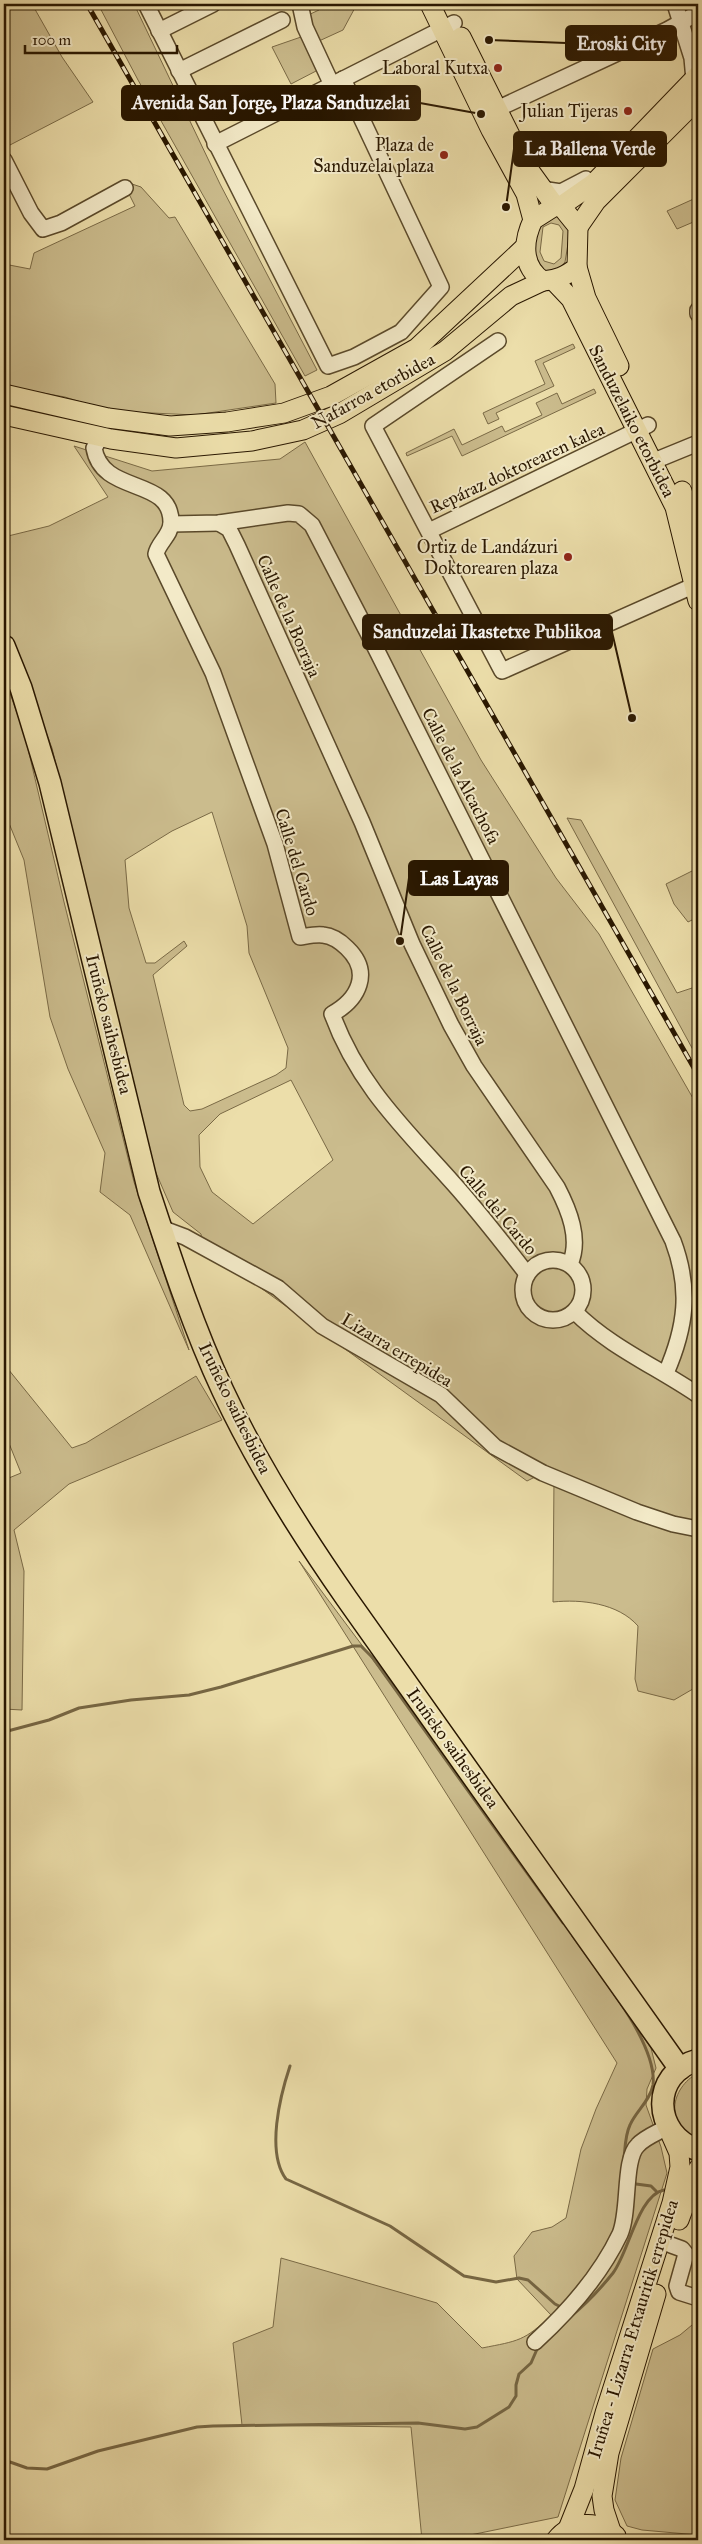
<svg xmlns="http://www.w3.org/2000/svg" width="702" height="2544" viewBox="0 0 702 2544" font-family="'IM FELL Great Primer',serif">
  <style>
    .green { fill: #cbbc8d; stroke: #7a6a46; fill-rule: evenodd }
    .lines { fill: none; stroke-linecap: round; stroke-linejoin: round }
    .stream { stroke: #766643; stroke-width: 3 }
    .minor-casing { stroke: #5a492a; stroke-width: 18 }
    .major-casing { stroke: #291700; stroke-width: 21 }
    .highway-casing { stroke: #291700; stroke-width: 24 }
    .minor { stroke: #f3eac8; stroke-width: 15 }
    .major { stroke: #ecdeaa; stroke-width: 19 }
    .highway { stroke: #ecdeaa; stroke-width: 21 }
    .rail-casing { stroke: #291700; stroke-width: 5 }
    .rail { stroke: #f3eac8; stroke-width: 3; stroke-dasharray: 9; stroke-linecap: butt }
    .poi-dot { fill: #8f2418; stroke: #f3eac8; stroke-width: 2 }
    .labels { text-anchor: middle; stroke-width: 4; stroke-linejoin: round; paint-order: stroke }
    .poi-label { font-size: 18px; fill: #291700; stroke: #f3eac8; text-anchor: end }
    .street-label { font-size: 18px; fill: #291700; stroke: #f3eac8 }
    .leader { fill: none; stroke: #291700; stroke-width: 2 }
    .callout-dot { fill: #291700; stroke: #f3eac8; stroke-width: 2 }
    .callout { fill: #291700; stroke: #291700; stroke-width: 2 }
    .callout-label { font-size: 19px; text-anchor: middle; font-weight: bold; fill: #fff }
  </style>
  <rect width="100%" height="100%" fill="#ecdeaa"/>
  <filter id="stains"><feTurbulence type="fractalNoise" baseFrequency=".004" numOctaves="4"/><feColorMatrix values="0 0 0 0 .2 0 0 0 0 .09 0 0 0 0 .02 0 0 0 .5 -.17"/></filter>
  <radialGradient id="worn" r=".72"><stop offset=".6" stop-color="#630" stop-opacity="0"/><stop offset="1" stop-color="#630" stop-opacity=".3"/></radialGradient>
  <g class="green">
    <polygon points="4,4 32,4 62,57 93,102 10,145 4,133"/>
    <polygon points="98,4 134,4 220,184 317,370 305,376 138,80"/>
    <polygon points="317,4 357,4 343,30 319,41 306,16 319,10"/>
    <polygon points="301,37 318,70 291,84 272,47"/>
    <polygon points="132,184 141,187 169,218 175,217 275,384 276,403 195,415 109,411 65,397 4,386 4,264 30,269 34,253 135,206 126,188"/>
    <polygon points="698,197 698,220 677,229 667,211"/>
    <path d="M551,216H558L570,232L565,262C544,290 526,250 536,230C539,225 547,220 551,216ZM551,223L559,225L563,231L561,258L554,264L544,261L540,252L543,227Z"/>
    <polygon points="573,344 575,348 543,363 554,386 496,413 499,419 488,424 483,413 545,384 535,361"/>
    <polygon points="594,389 596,393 462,456 452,436 407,456 406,453 454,429 462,445 502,426 505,432 542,415 536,403 557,393 562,404"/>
    <path d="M305,442L481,760L556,878L599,934L698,1107V1686L674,1700L638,1691L635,1679L638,1626C618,1603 581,1599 553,1602L554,1477L543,1473L527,1481L203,1246L201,1234L173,1212L153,1166L52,748L4,624V537L49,526L108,497L74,446L152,471L280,459ZM212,812L247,926L249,953L288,1048L286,1068L276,1075L202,1109L190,1111L184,1105L153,975L187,946L184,941L155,963H146L129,908L125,860L172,831ZM291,1080L333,1160L253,1224L212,1192L200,1167L199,1135L220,1114Z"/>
    <polygon points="4,676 25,736 64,902 134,1182 189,1350 130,1215 100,1192 105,1153 68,1069 50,1017 24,860 4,811"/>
    <polygon points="567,818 581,820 677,993 698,986 698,1059"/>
    <polygon points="698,868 698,917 688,922 674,904 666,884"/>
    <polygon points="4,1364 72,1448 86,1443 196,1376 222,1420 69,1484 14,1530 24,1571 22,1710 4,1709 4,1480 21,1473 4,1431"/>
    <path d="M299,1561L471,1791L651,2048L656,2068L647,2089L646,2105L661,2147L667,2173L558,2517L446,2540H422L411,2427L242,2425L233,2343L273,2327L281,2258L437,2303L482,2348C518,2341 525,2341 551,2315L517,2279L514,2256L532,2232L552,2227L566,2218L581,2149L596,2109L617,2063Z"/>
    <path d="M698,2073V2139C664,2126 670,2088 698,2073Z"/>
    <polygon points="698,2320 698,2535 642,2530 627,2526 615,2500 621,2458 653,2349 680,2335"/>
  </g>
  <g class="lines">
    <g class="stream">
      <polyline points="4,1732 49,1720 79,1708 131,1700 189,1695 221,1687 353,1646 361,1646 372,1657 563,1923"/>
      <path d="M573,1936C597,1971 658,2043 653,2085C650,2101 636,2111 630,2125C625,2135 625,2149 624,2159"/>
      <path d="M290,2066C280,2096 266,2152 286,2179L390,2226L464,2276L496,2282L519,2278L528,2280L555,2304L563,2308"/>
      <polyline points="636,2184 651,2186 656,2191"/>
      <path d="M570,2317C585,2305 601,2288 613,2273C629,2252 638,2195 664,2190"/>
      <polyline points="10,2462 27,2468 47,2469 98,2451 197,2427 213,2426 418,2423 465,2429 477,2427 509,2407 516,2396 516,2385 519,2374 531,2363 538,2347"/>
    </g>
    <g class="minor-casing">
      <g id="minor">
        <polyline points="146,4 328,366 354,357 401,332 441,287 343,79"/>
        <polyline points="300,4 305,27 332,85"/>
        <polyline points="675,4 692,58 694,80"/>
        <polyline points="159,31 213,4"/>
        <polyline points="179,71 282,20"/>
        <polyline points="497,109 667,30 698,13"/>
        <polyline points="215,144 454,23"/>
        <polyline points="4,160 31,213 43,229 61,223 125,188"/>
        <polyline points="541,189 561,192 586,179"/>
        <polyline points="698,310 698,314"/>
        <polyline points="498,341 373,426 502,671 695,585"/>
        <path d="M101,437L94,448C102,496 172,476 171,523C171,535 158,543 156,554L213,673L275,844L300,937C307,936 316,934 323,935C333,936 340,941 347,948C372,972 359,999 332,1014C358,1085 404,1128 453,1183C479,1212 503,1243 527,1274"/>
        <polyline points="654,461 698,443"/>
        <path d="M219,523L229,529L237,545L362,822L412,944L451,1025L474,1066L557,1187C569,1210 581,1239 570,1264"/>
        <path d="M171,524L219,523L288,513L299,514L312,525L368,633L673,1241C691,1289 686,1327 666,1373"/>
        <polyline points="429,531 648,425"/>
        <polyline points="161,1228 185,1237 278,1288 322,1326 441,1395 495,1447 543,1473 637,1512 673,1524 698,1529"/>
        <circle cx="553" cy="1290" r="30"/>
        <path d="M575,1312C610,1347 657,1367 698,1395"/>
        <polyline points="671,2245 682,2249 686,2254 677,2286 679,2292 698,2298"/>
        <path d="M535,2342C569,2311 600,2276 620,2234C630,2211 623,2159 638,2145C645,2137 659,2132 667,2127"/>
      </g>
    </g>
    <g class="major-casing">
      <g id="major">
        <polyline points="430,4 491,130 526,194 533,220"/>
        <polyline points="461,37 524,163 555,206"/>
        <path d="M555,206H561L578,227L577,267C566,276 557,280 543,281C521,266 523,241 533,220Z"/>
        <polyline points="561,206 594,183 698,75"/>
        <polyline points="578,227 596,201 698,99"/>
        <polyline points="577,267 586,298 619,366"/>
        <polyline points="553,280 571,299 675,507 698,601"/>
        <polyline points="4,394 108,418 170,426 227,422 284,413 331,396 417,348 525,247"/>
        <polyline points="4,415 111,439 176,448 252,441 303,430 339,414 445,351 511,296 543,281"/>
        <polyline points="682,491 698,542"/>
        <polyline points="679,2220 698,2169"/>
        <polyline points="568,2529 584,2489 605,2413 672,2203 680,2167 679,2153 668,2128"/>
        <polyline points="611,2531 604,2510 602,2496 609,2453 656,2294"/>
        <path d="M556,2540C571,2521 598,2519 616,2536"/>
      </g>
    </g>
    <g class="highway-casing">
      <g id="highway">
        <path d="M4,646L21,688L50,783L149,1192C171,1259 193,1327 223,1391C257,1464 301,1533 347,1599L680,2069"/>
        <path d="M698,2060C650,2073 652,2135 698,2150"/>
      </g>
    </g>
    <use href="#minor" class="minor"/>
    <use href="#major" class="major"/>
    <use href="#highway" class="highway"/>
    <g class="rail-casing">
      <polyline id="rail" points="87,4 698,1075"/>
    </g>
    <use href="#rail" class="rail"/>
  </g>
  <g class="poi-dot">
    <circle cx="498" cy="68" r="5"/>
    <circle cx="628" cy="111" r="5"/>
    <circle cx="444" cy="155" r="5"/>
    <circle cx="568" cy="557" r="5"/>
  </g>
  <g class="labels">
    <g class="poi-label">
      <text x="488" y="74">Laboral Kutxa</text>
      <text x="618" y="117">Julian Tijeras</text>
      <text x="434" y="151">Plaza de<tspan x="434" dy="21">Sanduzelai plaza</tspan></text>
      <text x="558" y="553">Ortiz de Landázuri<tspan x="558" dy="21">Doktorearen plaza</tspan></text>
    </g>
    <g class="street-label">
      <text transform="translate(373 391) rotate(-29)" y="6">Nafarroa etorbidea</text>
      <text transform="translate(632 421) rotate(63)" y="6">Sanduzelaiko etorbidea</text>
      <text transform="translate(517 468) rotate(-25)" y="6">Repáraz doktorearen kalea</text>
      <text transform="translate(289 616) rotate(66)" y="6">Calle de la Borraja</text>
      <text transform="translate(461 776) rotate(63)" y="6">Calle de la Alcachofa</text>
      <text transform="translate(297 862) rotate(73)" y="6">Calle del Cardo</text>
      <text transform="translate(454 985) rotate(64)" y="6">Calle de la Borraja</text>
      <text transform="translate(109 1024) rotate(76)" y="6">Iruñeko saihesbidea</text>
      <text transform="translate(498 1210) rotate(50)" y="6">Calle del Cardo</text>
      <text transform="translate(397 1350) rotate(31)" y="6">Lizarra errepidea</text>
      <text transform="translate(235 1408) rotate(64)" y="6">Iruñeko saihesbidea</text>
      <text transform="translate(453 1748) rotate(54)" y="6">Iruñeko saihesbidea</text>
      <text transform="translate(633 2329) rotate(-73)" y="6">Iruñea - Lizarra Etxauritik errepidea</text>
    </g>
  </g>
  <path class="leader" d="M489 40L566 43M481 114L420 103M506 207L514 149M632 718L612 632M400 941L409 878"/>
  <g class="callout-dot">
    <circle cx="489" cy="40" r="5"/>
    <circle cx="481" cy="114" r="5"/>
    <circle cx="506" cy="207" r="5"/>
    <circle cx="632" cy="718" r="5"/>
    <circle cx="400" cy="941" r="5"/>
  </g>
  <g class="callout">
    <rect x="566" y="26" width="110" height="34" rx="5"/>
    <rect x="122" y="86" width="298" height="34" rx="5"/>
    <rect x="514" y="132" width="152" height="34" rx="5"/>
    <rect x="363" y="615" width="249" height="34" rx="5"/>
    <rect x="409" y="861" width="99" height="34" rx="5"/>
  </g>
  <g class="callout-label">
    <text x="621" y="50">Eroski City</text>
    <text x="271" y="109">Avenida San Jorge, Plaza Sanduzelai</text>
    <text x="590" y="155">La Ballena Verde</text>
    <text x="487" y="638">Sanduzelai Ikastetxe Publikoa</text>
    <text x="459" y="885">Las Layas</text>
  </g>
  <rect width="702" height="2544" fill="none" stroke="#ecdeaa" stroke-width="20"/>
  <rect x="5" y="5" width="692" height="2534" fill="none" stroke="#291700" stroke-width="2.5"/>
  <rect x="10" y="10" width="682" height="2524" fill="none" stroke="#291700"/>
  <path d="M25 45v8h152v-8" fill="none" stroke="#291700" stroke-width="2.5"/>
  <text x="32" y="45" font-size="15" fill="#291700" stroke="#f3eac8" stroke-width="4" paint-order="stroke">100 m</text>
  <rect width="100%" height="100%" filter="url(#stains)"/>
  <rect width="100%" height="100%" fill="url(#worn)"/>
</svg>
